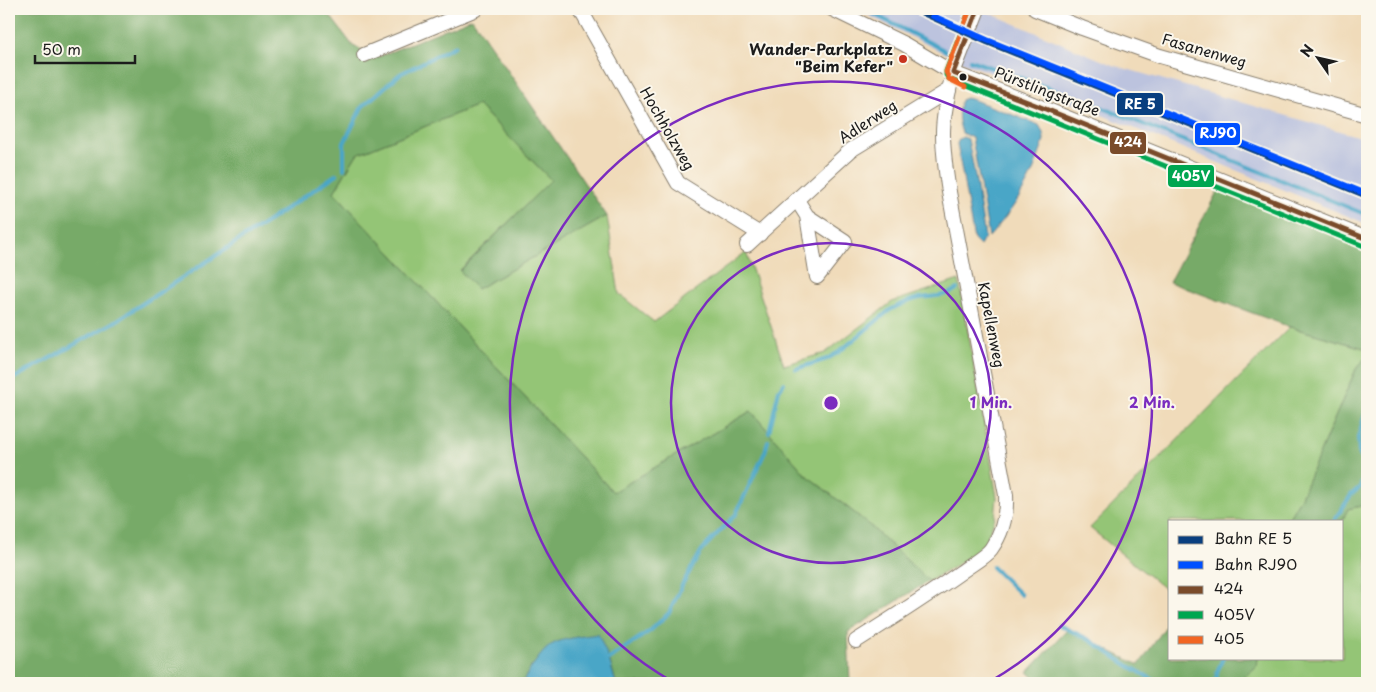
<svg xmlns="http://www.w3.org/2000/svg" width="1376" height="692" viewBox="0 0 1376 692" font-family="'Playpen Sans',sans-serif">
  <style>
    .industrial { fill: #bcc3de }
    .green { fill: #94c576; stroke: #587049 }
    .forest { fill: #77aa67; stroke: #4a6342 }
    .water { fill: #49a6c7; stroke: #326172 }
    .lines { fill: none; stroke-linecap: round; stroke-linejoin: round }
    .stream { stroke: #49a6c7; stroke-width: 4 }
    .street-casing { stroke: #867c6b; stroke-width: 16 }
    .street { stroke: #fff; stroke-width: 14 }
    .bus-1-casing { stroke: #fbf7ec; stroke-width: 9 }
    .bus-2-casing { stroke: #fbf7ec; stroke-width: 9 }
    .bus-3-casing { stroke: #fbf7ec; stroke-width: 9 }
    .bus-1 { stroke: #7a4b2a; stroke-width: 5 }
    .bus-2 { stroke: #00a651; stroke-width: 5 }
    .bus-3 { stroke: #f26522; stroke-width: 5 }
    .rail-1-casing { stroke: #fbf7ec; stroke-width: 10 }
    .rail-2-casing { stroke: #fbf7ec; stroke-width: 10 }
    .rail-1 { stroke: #093f7f; stroke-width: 6 }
    .rail-2 { stroke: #0050ff; stroke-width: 6 }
    .ring { fill: none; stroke: #7b2cbf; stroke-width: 2.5 }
    .poi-dot { fill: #c8321e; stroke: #fbf7ec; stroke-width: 2 }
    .bus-dot { fill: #1c1c1c; stroke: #fbf7ec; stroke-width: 2 }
    .labels { text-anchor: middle; stroke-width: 4; stroke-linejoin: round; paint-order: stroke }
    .poi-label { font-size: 15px; font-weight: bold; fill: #1c1c1c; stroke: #fbf7ec; text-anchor: end }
    .street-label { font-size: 15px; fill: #1c1c1c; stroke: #fbf7ec }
    .centre { fill: #7b2cbf; stroke: #fbf7ec; stroke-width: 2.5 }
    .ring-label { font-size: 15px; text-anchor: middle; font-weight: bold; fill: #7b2cbf; stroke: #fbf7ec; stroke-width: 4; stroke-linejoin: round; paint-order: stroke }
    .line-badge { stroke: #fbf7ec; stroke-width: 2 }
    .badge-label { font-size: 14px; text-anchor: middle; font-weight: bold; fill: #fff }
  </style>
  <rect width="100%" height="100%" fill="#fbf7ec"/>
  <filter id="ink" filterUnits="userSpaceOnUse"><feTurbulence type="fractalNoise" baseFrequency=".02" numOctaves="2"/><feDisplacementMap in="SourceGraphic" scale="10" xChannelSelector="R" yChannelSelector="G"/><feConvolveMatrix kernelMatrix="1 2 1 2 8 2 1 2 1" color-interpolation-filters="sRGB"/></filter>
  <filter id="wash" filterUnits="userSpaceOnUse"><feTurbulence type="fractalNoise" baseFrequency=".0096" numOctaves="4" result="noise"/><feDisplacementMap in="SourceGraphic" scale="20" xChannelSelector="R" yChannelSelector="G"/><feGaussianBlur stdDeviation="1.12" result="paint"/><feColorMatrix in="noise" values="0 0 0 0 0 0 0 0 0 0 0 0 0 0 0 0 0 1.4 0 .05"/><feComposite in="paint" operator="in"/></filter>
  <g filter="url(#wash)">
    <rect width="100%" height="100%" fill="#f0dbba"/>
    <polygon class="industrial" points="855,9 980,9 1113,65 1367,139 1367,224 1090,110 964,63"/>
    <g class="green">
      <polygon points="478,105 551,180 460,270 477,289 607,216 619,294 654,322 746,252 784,365 825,353 892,302 959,280 997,497 995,518 984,546 954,567 929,581 866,522 805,474 751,411 613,492 334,192 357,154"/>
      <polygon points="1290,327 1367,349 1367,356 1356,369 1300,499 1287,521 1170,521 1170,593 1090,528"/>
      <polygon points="1367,498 1367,683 1242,683 1242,678 1256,666 1258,658 1342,658 1342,521 1348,509 1365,505"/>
    </g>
    <g class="forest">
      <polygon points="9,9 325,9 353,46 378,57 472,18 607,216 477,289 460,271 551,180 478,105 357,154 334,192 613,492 751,411 805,474 866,522 929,581 848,632 850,683 616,683 609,659 532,665 522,683 9,683"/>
      <polygon points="1223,181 1367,239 1367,349 1290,327 1169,282"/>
      <polygon points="1367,356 1367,498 1365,505 1348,509 1342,521 1287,521 1300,499 1356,369"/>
      <polygon points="1170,620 1170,658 1258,658 1257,666 1243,678 1242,683 1040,683 1028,672 1067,630 1139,665"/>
    </g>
    <g class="water">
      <path d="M966,98L974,100L1039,125C1042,130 1044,134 1044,140C1043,146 1040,152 1038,158C1028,188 1010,213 989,237L972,138L962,133C958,121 957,112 961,100Z"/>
      <polygon points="963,137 968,139 975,175 985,237 980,246 974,240 957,144 959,139"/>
      <path d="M598,634L609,659L616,683H522C529,671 539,654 551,645C562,638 585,636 598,634Z"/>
    </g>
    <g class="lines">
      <g class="stream">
        <polyline points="864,9 946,51"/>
        <polyline points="970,60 1091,103 1367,215"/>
        <polyline points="344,169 344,143 362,107 400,74 455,46"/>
        <path d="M796,369L827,359L839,352L890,310C899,305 910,300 920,298C933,296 946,297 957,289"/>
        <polyline points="9,381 113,323 264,224 337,174"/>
        <polyline points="769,432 779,390 784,383"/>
        <polyline points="1334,521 1351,495 1360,487 1366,472 1359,452 1358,437 1367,408"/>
        <polyline points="992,567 1021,595"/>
        <polyline points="1059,625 1088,639 1129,666 1159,683"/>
        <polyline points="609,659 651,630 669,613 683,583 702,550 736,514 765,452 768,441"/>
        <polyline points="1216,683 1217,672 1223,658"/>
      </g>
    </g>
  </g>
  <g filter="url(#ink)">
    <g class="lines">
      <g class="street-casing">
        <g id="street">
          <polyline points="579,9 584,16 678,183 760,234"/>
          <polyline points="832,9 904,44 953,73 1038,106 1367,239"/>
          <polyline points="1035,9 1082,28 1160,56 1367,115"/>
          <polyline points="364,55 476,9"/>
          <polyline points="797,200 807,216 845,241 817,277 807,216"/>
          <polyline points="747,245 851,150 949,90 953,73 978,9"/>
          <path d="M856,641C891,619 927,596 961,572C970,565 985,557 991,549C1003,532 1007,515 1006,495L949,192C946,173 943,153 943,133C943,119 946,104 949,90"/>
        </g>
      </g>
      <use href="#street" class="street"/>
      <g class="bus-1-casing">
        <polyline id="bus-1" points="978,9 953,73 1038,106 1367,239"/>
      </g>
      <g class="bus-2-casing">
        <polyline id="bus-2" points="970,9 946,71 946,75 949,79 1364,246"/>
      </g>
      <g class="bus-3-casing">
        <polyline id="bus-3" points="965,87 949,79 946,72 970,9"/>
      </g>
      <use href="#bus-1" class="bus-1"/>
      <use href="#bus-2" class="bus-2"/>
      <use href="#bus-3" class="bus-3"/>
      <g class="rail-1-casing">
        <polyline id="rail-1" points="914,9 987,42 1367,196"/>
      </g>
      <g class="rail-2-casing">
        <polyline id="rail-2" points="933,16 987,40 1364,193"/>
      </g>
      <use href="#rail-1" class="rail-1"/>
      <use href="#rail-2" class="rail-2"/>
    </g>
  </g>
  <g class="ring">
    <circle cx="831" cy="403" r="160"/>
    <path d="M673 682A321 321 0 1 1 989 682"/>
  </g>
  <circle class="poi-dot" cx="903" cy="59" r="5"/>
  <circle class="bus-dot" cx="963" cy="77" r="4.5"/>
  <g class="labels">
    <g class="poi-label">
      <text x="893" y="55">Wander-Parkplatz<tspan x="893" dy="17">"Beim Kefer"</tspan></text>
    </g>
    <g class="street-label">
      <text transform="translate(1204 51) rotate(16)" y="5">Fasanenweg</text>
      <text transform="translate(1047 92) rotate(21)" y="5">Pürstlingstraße</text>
      <text transform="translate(868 122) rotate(-33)" y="5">Adlerweg</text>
      <text transform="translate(667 129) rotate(60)" y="5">Hochholzweg</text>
      <text transform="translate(991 325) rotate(79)" y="5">Kapellenweg</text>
    </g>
  </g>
  <circle cx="831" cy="403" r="8" class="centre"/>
  <g class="ring-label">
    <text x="991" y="408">1 Min.</text>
    <text x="1152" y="408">2 Min.</text>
  </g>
  <g class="line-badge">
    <rect x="1116" y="92" width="48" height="24" rx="5" fill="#093f7f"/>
    <rect x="1194" y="122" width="47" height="24" rx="5" fill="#0050ff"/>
    <rect x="1109" y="131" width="38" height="24" rx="5" fill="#7a4b2a"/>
    <rect x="1167" y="164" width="48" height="24" rx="5" fill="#00a651"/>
  </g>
  <g class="badge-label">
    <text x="1140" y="109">RE 5</text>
    <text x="1218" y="138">RJ90</text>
    <text x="1128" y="147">424</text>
    <text x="1191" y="181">405V</text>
  </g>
  <rect width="1376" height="692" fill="none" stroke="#fbf7ec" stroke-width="30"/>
  <rect x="1168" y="520" width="175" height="140" fill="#fbf7ec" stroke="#a29f99"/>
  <rect x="1178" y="536" width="25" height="8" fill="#093f7f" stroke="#a29f99"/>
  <text x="1214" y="544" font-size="15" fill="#1c1c1c">Bahn RE 5</text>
  <rect x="1178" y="561" width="25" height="8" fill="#0050ff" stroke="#a29f99"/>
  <text x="1214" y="570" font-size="15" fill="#1c1c1c">Bahn RJ90</text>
  <rect x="1178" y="586" width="25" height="8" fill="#7a4b2a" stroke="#a29f99"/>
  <text x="1214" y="594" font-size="15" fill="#1c1c1c">424</text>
  <rect x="1178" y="611" width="25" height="8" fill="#00a651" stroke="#a29f99"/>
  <text x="1214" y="620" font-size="15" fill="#1c1c1c">405V</text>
  <rect x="1178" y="636" width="25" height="8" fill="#f26522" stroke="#a29f99"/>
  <text x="1214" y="644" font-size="15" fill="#1c1c1c">405</text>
  <g transform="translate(1318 58) rotate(304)" stroke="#fbf7ec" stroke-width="4" paint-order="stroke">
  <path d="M0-4L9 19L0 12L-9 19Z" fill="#1c1c1c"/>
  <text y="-8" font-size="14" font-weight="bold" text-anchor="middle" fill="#1c1c1c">N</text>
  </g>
  <path d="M35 55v8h100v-8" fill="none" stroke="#1c1c1c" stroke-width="2.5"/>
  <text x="42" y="55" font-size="15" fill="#1c1c1c" stroke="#fbf7ec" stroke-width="4" paint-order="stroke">50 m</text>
</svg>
